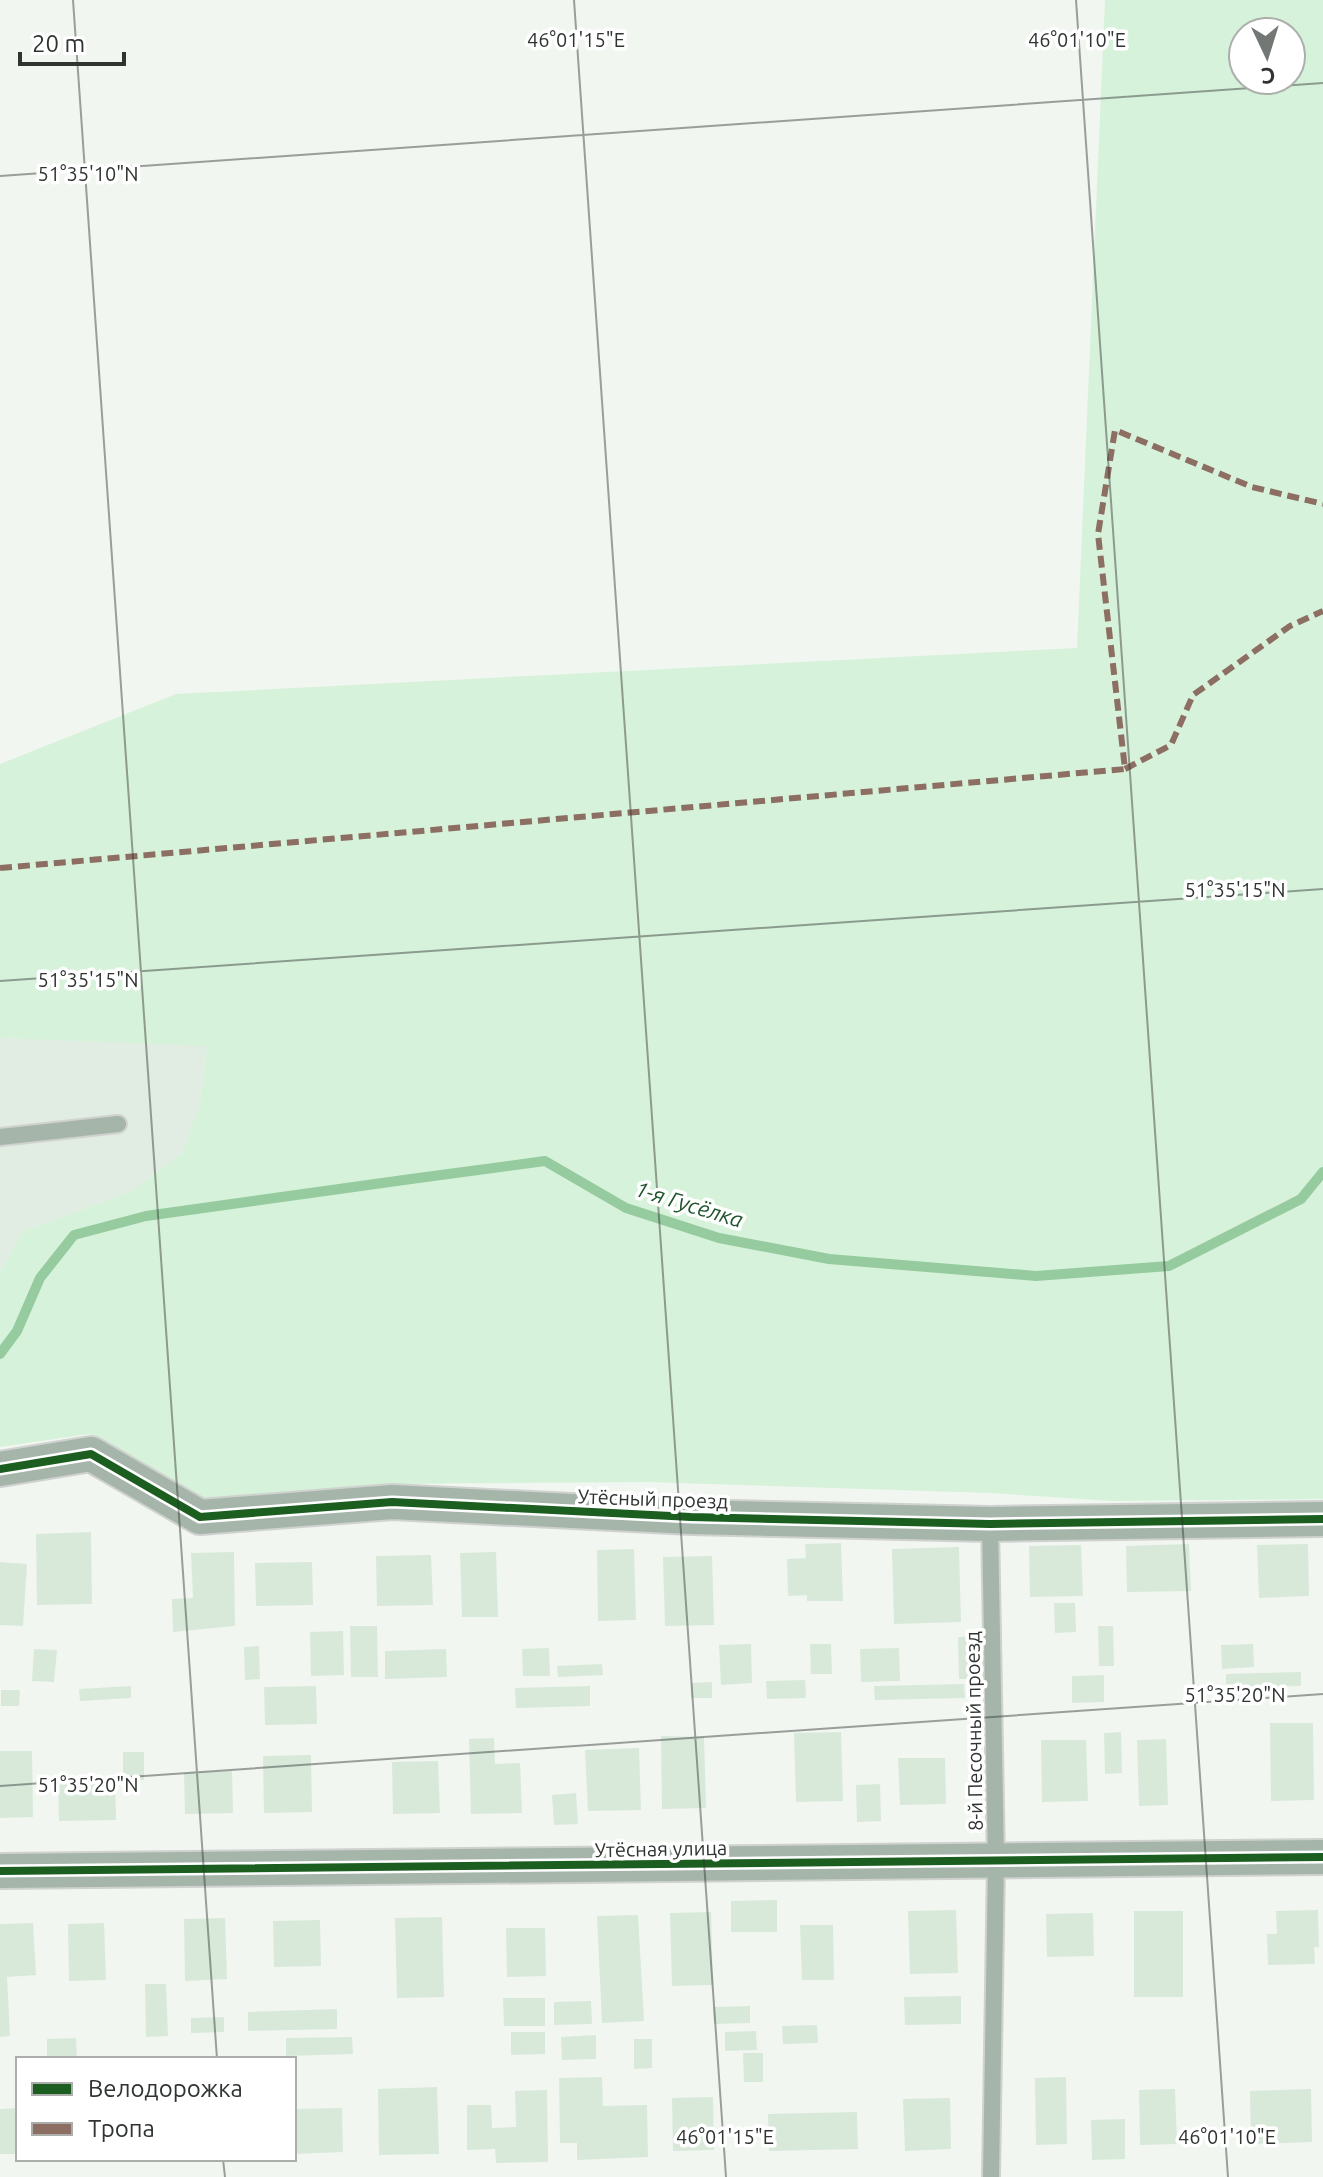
<svg xmlns="http://www.w3.org/2000/svg" width="1323" height="2177" viewBox="0 0 1323 2177" font-family="Ubuntu,sans-serif">
  <style>
    .built { fill: #e1ece2 }
    .green { fill: #d7f2da; fill-rule: evenodd }
    .lines { fill: none; stroke-linecap: round; stroke-linejoin: round }
    .stream { stroke: #95cb9f; stroke-width: 10 }
    .building { fill: #d8e9da }
    .service-casing { stroke: #cfd2cf; stroke-width: 20 }
    .minor-casing { stroke: #cfd2cf; stroke-width: 38 }
    .service { stroke: #a6b5a9; stroke-width: 16 }
    .minor { stroke: #a6b5a9; stroke-width: 34 }
    .quiet { stroke: #8d6e63; stroke-width: 6; stroke-dasharray: 12 6; stroke-linecap: butt }
    .cycleway-casing { stroke: #fff; stroke-width: 13 }
    .cycleway { stroke: #1b5e20; stroke-width: 8 }
    .ticks { fill: none; stroke: #2f3430; stroke-width: 2; stroke-opacity: 0.45 }
    .labels { text-anchor: middle; stroke-width: 7; stroke-linejoin: round; paint-order: stroke }
    .street-label { font-size: 20px; fill: #2f3430; stroke: #fff }
    .water-label { font-size: 22px; font-style: italic; fill: #1f542c; stroke: #fff }
    .ticks-label { font-size: 20px; text-anchor: middle; fill: #2f3430; stroke: #fff; stroke-width: 7; stroke-linejoin: round; paint-order: stroke }
  </style>
  <rect width="100%" height="100%" fill="#f1f6f1"/>
  <polygon class="built" points="0,1038 207,1045 200,1105 182,1153 132,1191 24,1231 0,1272"/>
  <path class="green" d="M1105,0H1323V1499L1113,1501L990,1493L647,1482L385,1484L205,1502L89,1434L0,1447V1272L24,1231L132,1191L182,1153L200,1104L207,1046L0,1038V764L176,694L1077,648ZM1243,32H1291V80H1243Z"/>
  <g class="lines">
    <polyline class="stream" points="0,1354 17,1331 40,1278 74,1235 146,1216 411,1179 545,1161 626,1208 719,1238 829,1259 1036,1276 1169,1266 1301,1199 1323,1172"/>
  </g>
  <g class="building">
    <polygon points="91,1532 92,1604 37,1605 36,1534"/>
    <polygon points="841,1543 843,1601 807,1601 807,1595 788,1596 787,1559 806,1558 805,1544"/>
    <polygon points="1189,1544 1191,1591 1127,1592 1126,1546"/>
    <polygon points="1308,1544 1309,1596 1259,1598 1257,1545"/>
    <polygon points="1081,1545 1083,1596 1030,1597 1029,1546"/>
    <polygon points="959,1547 961,1622 894,1624 892,1549"/>
    <polygon points="634,1549 636,1620 598,1621 597,1550"/>
    <polygon points="234,1552 235,1626 173,1632 172,1599 193,1598 191,1553"/>
    <polygon points="496,1552 498,1617 462,1617 460,1553"/>
    <polygon points="431,1555 433,1605 377,1606 376,1556"/>
    <polygon points="712,1556 714,1625 665,1626 663,1557"/>
    <polygon points="0,1562 27,1564 23,1626 0,1625"/>
    <polygon points="312,1562 313,1605 256,1606 255,1563"/>
    <polygon points="1054,1603 1075,1603 1076,1632 1055,1633"/>
    <polygon points="350,1626 377,1626 378,1677 351,1677"/>
    <polygon points="1098,1626 1113,1626 1114,1666 1099,1666"/>
    <polygon points="343,1631 344,1675 311,1676 310,1632"/>
    <polygon points="979,1636 980,1679 959,1679 958,1637"/>
    <polygon points="751,1644 752,1683 721,1685 719,1645"/>
    <polygon points="810,1644 831,1644 832,1674 811,1674"/>
    <polygon points="1253,1644 1254,1667 1222,1669 1221,1645"/>
    <polygon points="259,1646 260,1679 245,1680 244,1647"/>
    <polygon points="549,1648 550,1676 523,1676 522,1649"/>
    <polygon points="899,1648 900,1681 861,1682 860,1649"/>
    <polygon points="34,1649 57,1650 54,1682 32,1681"/>
    <polygon points="446,1649 447,1677 385,1679 385,1651"/>
    <polygon points="602,1664 603,1675 558,1677 557,1666"/>
    <polygon points="1301,1672 1301,1686 1226,1688 1226,1674"/>
    <polygon points="1104,1675 1104,1702 1072,1703 1072,1676"/>
    <polygon points="805,1680 806,1698 767,1699 766,1681"/>
    <polygon points="712,1682 712,1698 691,1698 691,1683"/>
    <polygon points="964,1684 965,1698 875,1700 874,1686"/>
    <polygon points="131,1686 131,1698 80,1701 79,1689"/>
    <polygon points="316,1686 317,1724 265,1725 264,1687"/>
    <polygon points="590,1686 590,1706 516,1708 515,1688"/>
    <polygon points="1,1690 20,1690 19,1706 1,1706"/>
    <polygon points="1270,1723 1313,1723 1314,1800 1271,1801"/>
    <polygon points="841,1732 843,1801 796,1802 794,1733"/>
    <polygon points="1121,1732 1122,1773 1105,1774 1104,1733"/>
    <polygon points="661,1736 704,1737 706,1808 662,1809"/>
    <polygon points="494,1738 495,1764 520,1763 522,1813 471,1814 469,1739"/>
    <polygon points="1166,1739 1168,1805 1139,1806 1137,1740"/>
    <polygon points="1041,1740 1086,1740 1088,1801 1042,1802"/>
    <polygon points="639,1748 641,1810 588,1811 585,1750"/>
    <polygon points="0,1751 32,1751 33,1817 0,1818"/>
    <rect x="123" y="1752" width="21" height="28"/>
    <polygon points="311,1755 312,1812 264,1813 263,1756"/>
    <polygon points="898,1758 945,1758 946,1804 900,1805"/>
    <polygon points="438,1761 440,1813 393,1814 392,1762"/>
    <polygon points="232,1771 233,1813 185,1814 184,1773"/>
    <polygon points="115,1777 116,1820 59,1821 58,1779"/>
    <polygon points="880,1784 881,1821 857,1822 856,1785"/>
    <polygon points="576,1793 578,1824 554,1825 552,1795"/>
    <polygon points="777,1900 777,1932 731,1932 731,1901"/>
    <polygon points="956,1910 958,1973 910,1974 908,1911"/>
    <polygon points="1318,1910 1319,1947 1314,1947 1315,1964 1268,1965 1267,1934 1277,1934 1276,1911"/>
    <rect x="1134" y="1911" width="49" height="86"/>
    <polygon points="711,1912 713,1985 672,1986 670,1913"/>
    <polygon points="1093,1913 1094,1956 1047,1957 1046,1914"/>
    <polygon points="638,1915 644,2021 602,2023 597,1916"/>
    <polygon points="442,1917 444,1997 397,1998 395,1918"/>
    <polygon points="225,1918 227,1979 185,1981 184,1919"/>
    <polygon points="320,1920 321,1966 274,1967 273,1921"/>
    <polygon points="33,1923 36,1975 7,1977 10,2036 0,2037 0,1924"/>
    <polygon points="104,1923 106,1980 69,1981 68,1924"/>
    <polygon points="800,1925 833,1925 834,1980 802,1980"/>
    <polygon points="506,1928 545,1928 546,1976 507,1977"/>
    <polygon points="145,1984 166,1984 168,2036 146,2037"/>
    <polygon points="961,1996 961,2024 905,2025 904,1997"/>
    <polygon points="503,1998 545,1998 545,2026 504,2026"/>
    <polygon points="591,2001 592,2024 554,2025 554,2002"/>
    <polygon points="750,2006 750,2023 714,2024 713,2007"/>
    <polygon points="337,2009 337,2029 248,2031 248,2012"/>
    <polygon points="224,2017 224,2032 191,2033 191,2018"/>
    <polygon points="817,2025 818,2043 783,2044 782,2026"/>
    <polygon points="756,2031 757,2050 725,2051 725,2032"/>
    <polygon points="511,2032 545,2032 545,2054 511,2055"/>
    <polygon points="596,2035 596,2059 562,2060 561,2037"/>
    <polygon points="352,2037 353,2054 286,2056 286,2038"/>
    <polygon points="76,2038 77,2059 47,2059 47,2039"/>
    <polygon points="634,2039 652,2039 652,2068 634,2069"/>
    <polygon points="743,2053 763,2053 763,2082 744,2082"/>
    <polygon points="602,2077 603,2106 647,2105 648,2157 577,2160 577,2143 560,2143 559,2078"/>
    <polygon points="1066,2077 1067,2144 1036,2145 1035,2078"/>
    <polygon points="437,2087 439,2154 379,2155 378,2089"/>
    <polygon points="1175,2089 1177,2144 1140,2145 1139,2090"/>
    <polygon points="1311,2089 1312,2142 1251,2144 1250,2091"/>
    <polygon points="547,2090 548,2162 496,2163 495,2149 467,2150 467,2105 491,2105 492,2128 516,2127 515,2091"/>
    <polygon points="713,2097 714,2150 673,2151 672,2098"/>
    <polygon points="950,2098 951,2149 905,2151 903,2099"/>
    <polygon points="18,2108 18,2154 0,2154 0,2109"/>
    <polygon points="342,2108 343,2152 294,2154 294,2109"/>
    <polygon points="857,2112 858,2149 769,2151 768,2114"/>
    <polygon points="1125,2119 1125,2159 1092,2160 1091,2120"/>
  </g>
  <g class="lines">
    <g class="service-casing">
      <g id="service">
        <polyline points="0,1137 118,1124"/>
        <polyline points="990,1524 996,1862 991,2177"/>
      </g>
    </g>
    <g class="minor-casing">
      <g id="minor">
        <polyline points="0,1469 91,1454 200,1517 392,1502 691,1517 990,1524 1323,1519"/>
        <polyline points="0,1871 1323,1857"/>
      </g>
    </g>
    <use href="#service" class="service"/>
    <use href="#minor" class="minor"/>
    <g class="quiet">
      <polyline points="1125,769 1171,745 1193,695 1290,626 1323,611"/>
      <polyline points="0,868 1125,769 1098,534 1115,430 1252,487 1323,504"/>
    </g>
    <g class="cycleway-casing">
      <g id="cycleway">
        <polyline points="0,1469 91,1454 200,1517 392,1502 691,1517 990,1524 1323,1519"/>
        <polyline points="0,1871 1323,1857"/>
      </g>
    </g>
    <use href="#cycleway" class="cycleway"/>
  </g>
  <path class="ticks" d="M73,0L217,2059M574,0L726,2177M1076,0L1228,2177M0,176L1323,83M0,981L1323,889M0,1786L1323,1694M223,2159L225,2177"/>
  <g class="labels">
    <g class="street-label">
      <text transform="translate(653 1499) rotate(2)" y="7">Утёсный проезд</text>
      <text transform="translate(974 1731) rotate(-91)" y="7">8-й Песочный проезд</text>
      <text transform="translate(661 1849) rotate(-1)" y="7">Утёсная улица</text>
    </g>
    <g class="water-label">
      <text transform="translate(689 1204) rotate(17)" y="8">1-я Гусёлка</text>
    </g>
  </g>
  <g class="ticks-label">
    <text x="576" y="47">46°01'15"E</text>
    <text x="1077" y="47">46°01'10"E</text>
    <text x="88" y="181">51°35'10"N</text>
    <text x="1235" y="897">51°35'15"N</text>
    <text x="88" y="987">51°35'15"N</text>
    <text x="1235" y="1702">51°35'20"N</text>
    <text x="88" y="1792">51°35'20"N</text>
    <text x="725" y="2144">46°01'15"E</text>
    <text x="1227" y="2144">46°01'10"E</text>
  </g>
  <rect x="16" y="2057" width="280" height="104" fill="#ffffff" stroke="#acaeac" stroke-width="2"/>
  <rect x="32" y="2083" width="40" height="12" fill="#1b5e20" stroke="#acaeac" stroke-width="2"/>
  <text x="88" y="2097" font-size="24" fill="#2f3430">Велодорожка</text>
  <rect x="32" y="2123" width="40" height="12" fill="#8d6e63" stroke="#acaeac" stroke-width="2"/>
  <text x="88" y="2137" font-size="24" fill="#2f3430">Тропа</text>
  <g transform="translate(1267 56) rotate(176)"><circle r="38" fill="#ffffff" stroke="#acaeac" stroke-width="2"/>
  <path d="M0-6L14 30L0 20L-14 30Z" fill="#737874"/>
  <text y="-12" font-size="22" font-weight="bold" text-anchor="middle" fill="#2f3430">С</text>
  </g>
  <path d="M20 52v12h104v-12" fill="none" stroke="#2f3430" stroke-width="4"/>
  <text x="32" y="52" font-size="24" fill="#2f3430" stroke="#ffffff" stroke-width="6" paint-order="stroke">20 m</text>
</svg>
